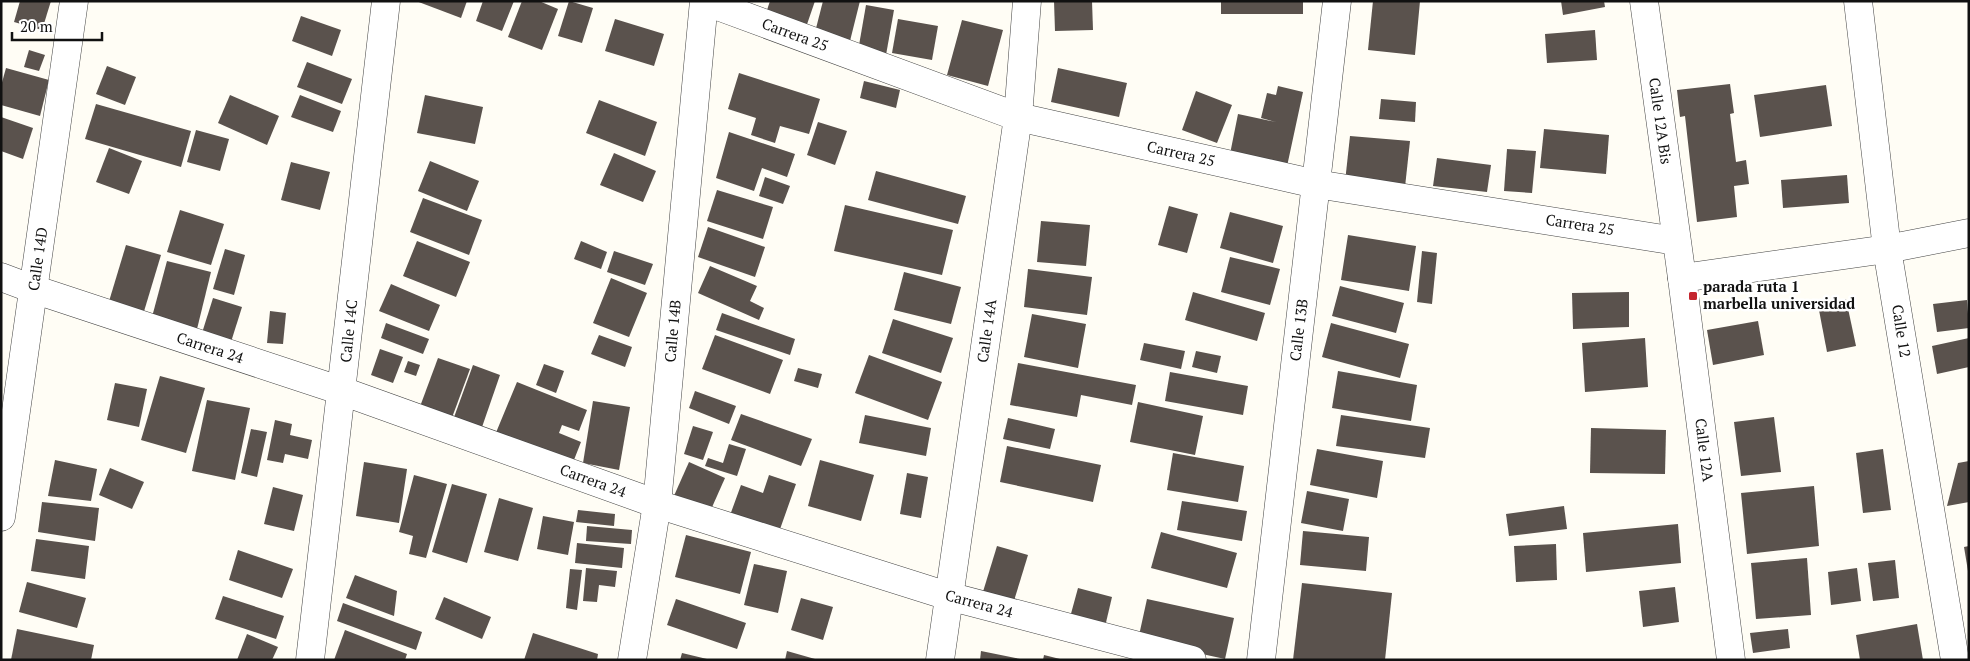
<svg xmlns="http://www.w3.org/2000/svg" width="1970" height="661" viewBox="0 0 1970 661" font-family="'PT Serif',serif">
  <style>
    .building { fill: #5a524d }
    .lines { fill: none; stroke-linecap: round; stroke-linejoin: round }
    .street-casing { stroke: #444; stroke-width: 29 }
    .street { stroke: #fff; stroke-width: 28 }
    .poi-dot { fill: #c4262e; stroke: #fff; stroke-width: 2 }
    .labels { text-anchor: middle; stroke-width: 5; stroke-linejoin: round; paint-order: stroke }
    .street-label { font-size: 15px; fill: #111; stroke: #fff }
    .poi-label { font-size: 15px; font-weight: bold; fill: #111; stroke: #fff; text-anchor: start }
  </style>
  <rect width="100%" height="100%" fill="#fffdf5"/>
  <g class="building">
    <polygon points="20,1 51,1 42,30 14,22"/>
    <polygon points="416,1 467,1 461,18"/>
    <polygon points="483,1 514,1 502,31 476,21"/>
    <polygon points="522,1 539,1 558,9 542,50 508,37"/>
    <polygon points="569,1 593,8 582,43 558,36"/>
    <polygon points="770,1 815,1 803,36 763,22"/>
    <polygon points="823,1 860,1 848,49 813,40"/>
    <polygon points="1054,1 1092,1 1093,30 1055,31"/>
    <rect x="1221" y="1" width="82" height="13"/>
    <polygon points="1373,1 1420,1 1415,55 1368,50"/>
    <polygon points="1561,1 1604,1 1605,7 1563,15"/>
    <polygon points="866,5 894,10 886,55 858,51"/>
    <polygon points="301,16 341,30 332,56 292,41"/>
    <polygon points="615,19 664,34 654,66 605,51"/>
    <polygon points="898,19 938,26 932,60 892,53"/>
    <polygon points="962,20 1003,30 988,86 947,75"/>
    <polygon points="1595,30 1597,60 1547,63 1545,34"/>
    <polygon points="29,50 45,55 39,71 24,67"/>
    <polygon points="307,62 352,79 342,104 297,87"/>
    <polygon points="107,66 136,77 125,105 96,94"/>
    <polygon points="6,68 49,80 40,116 1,105 1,86"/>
    <polygon points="1058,68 1127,83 1119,117 1051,102"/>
    <polygon points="739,73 820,99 809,134 780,126 775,143 751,135 756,118 728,109"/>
    <polygon points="864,81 900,90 896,108 860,98"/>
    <polygon points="1730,84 1734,113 1730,114 1736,162 1746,160 1749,184 1734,186 1737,217 1697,222 1685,116 1680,117 1677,90"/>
    <polygon points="1826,85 1832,126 1760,137 1754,95"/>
    <polygon points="1278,86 1303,92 1286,171 1229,159 1238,114 1276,122 1261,118 1267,93 1276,95"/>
    <polygon points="1196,91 1232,105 1217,143 1182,130"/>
    <polygon points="230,95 279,116 267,145 218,123"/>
    <polygon points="300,95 341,111 333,132 291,117"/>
    <polygon points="425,95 483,107 475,144 417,133"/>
    <polygon points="1381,99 1416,102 1415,122 1379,119"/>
    <polygon points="599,100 657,122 645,156 586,133"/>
    <polygon points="96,104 191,131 181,167 85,139"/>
    <polygon points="1,117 33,128 23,159 1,151"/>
    <polygon points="818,122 847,131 835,165 807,155"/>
    <polygon points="1544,129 1609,135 1606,174 1540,168"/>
    <polygon points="196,130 229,139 220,171 187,162"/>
    <polygon points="729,132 795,154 787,177 762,168 754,191 716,178"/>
    <polygon points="1350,136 1410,141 1405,187 1345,182"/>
    <polygon points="109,148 142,161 129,194 96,182"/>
    <polygon points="1507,149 1536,151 1532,193 1504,191"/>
    <polygon points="614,153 656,171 643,202 600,185"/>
    <polygon points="1437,158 1491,165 1487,192 1433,186"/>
    <polygon points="430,161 479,181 467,211 418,191"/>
    <polygon points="291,162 330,172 320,210 281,200"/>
    <polygon points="876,171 966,196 958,224 868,200"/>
    <polygon points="1847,175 1849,203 1783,208 1781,180"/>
    <polygon points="765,177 790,186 783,204 759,196"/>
    <polygon points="717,190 773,207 763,239 707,221"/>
    <polygon points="423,198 482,220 469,255 410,232"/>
    <polygon points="845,205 953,230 942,275 834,251"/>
    <polygon points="1169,206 1198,214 1187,253 1158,245"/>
    <polygon points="180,210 224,224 211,265 167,252"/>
    <polygon points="1230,212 1283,226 1273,263 1220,248"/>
    <polygon points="1041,221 1090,225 1086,266 1037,262"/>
    <polygon points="708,227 765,247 755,277 698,257"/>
    <polygon points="1348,235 1416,246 1409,291 1341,280"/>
    <polygon points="417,241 470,262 456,297 403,276"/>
    <polygon points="581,241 607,252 601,269 574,259"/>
    <polygon points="126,245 161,255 142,318 107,308"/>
    <polygon points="225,249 245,255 234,295 213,289"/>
    <polygon points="614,251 653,264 645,285 607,272"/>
    <polygon points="1422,251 1437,253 1432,304 1417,302"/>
    <polygon points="1230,257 1280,269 1270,305 1221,292"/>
    <polygon points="167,261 211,272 197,329 152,317"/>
    <polygon points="710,266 757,286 750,301 764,308 759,320 698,293"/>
    <polygon points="1028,269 1092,277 1087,315 1024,307"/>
    <polygon points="904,272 961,287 951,324 894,310"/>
    <polygon points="611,278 647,293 629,337 593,323"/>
    <polygon points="391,284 440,305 429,331 379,311"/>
    <polygon points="1340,286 1404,303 1396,333 1332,316"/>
    <polygon points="1193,292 1265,313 1257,341 1185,320"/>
    <polygon points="1629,292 1629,327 1573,329 1572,293"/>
    <polygon points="213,298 242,307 231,342 202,333"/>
    <polygon points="1846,299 1856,346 1827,352 1818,305"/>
    <polygon points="1967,300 1969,328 1937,332 1933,304"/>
    <polygon points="270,311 286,313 283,344 267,343"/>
    <polygon points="722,313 795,339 790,355 716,330"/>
    <polygon points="1032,314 1086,324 1078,368 1024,357"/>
    <polygon points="893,319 953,338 941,373 882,353"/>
    <polygon points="1758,321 1764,355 1713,365 1707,330"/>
    <polygon points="386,323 429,339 423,354 381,338"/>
    <polygon points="1331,323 1409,344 1400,378 1322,357"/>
    <polygon points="599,335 632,347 625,367 591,354"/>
    <polygon points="715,335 783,360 770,394 702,369"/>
    <polygon points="1645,338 1648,387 1585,392 1582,343"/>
    <polygon points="1969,338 1969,367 1937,374 1932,346"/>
    <polygon points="1144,343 1185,351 1181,369 1140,360"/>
    <polygon points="380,349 403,357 393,383 371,375"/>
    <polygon points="1196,351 1221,356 1217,373 1192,367"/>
    <polygon points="869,355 942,382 928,420 855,393"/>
    <polygon points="438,358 470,369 450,423 418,412"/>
    <polygon points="408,361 420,365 416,376 404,372"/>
    <polygon points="1018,363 1136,385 1132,405 1081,395 1077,417 1010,405"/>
    <polygon points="544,364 564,371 556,393 536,385"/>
    <polygon points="473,365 500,375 481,430 453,420"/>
    <polygon points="798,368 822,374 818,388 794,381"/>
    <polygon points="1338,371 1417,385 1411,421 1332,408"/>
    <polygon points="1170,372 1248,386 1243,415 1165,401"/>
    <polygon points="160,376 205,388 186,453 141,440"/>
    <polygon points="517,382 587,410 579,431 562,425 559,433 581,442 572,465 495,435"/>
    <polygon points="115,383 147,389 139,427 107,420"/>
    <polygon points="695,391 736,406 729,424 689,408"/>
    <polygon points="207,400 250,408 235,480 192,471"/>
    <polygon points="593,401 630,407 619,470 583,463"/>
    <polygon points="1138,402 1203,416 1195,455 1130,442"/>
    <polygon points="741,414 812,439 801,466 731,440"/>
    <polygon points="865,415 931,428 926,456 859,443"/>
    <polygon points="1341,415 1430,428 1425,458 1336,446"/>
    <polygon points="1774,417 1781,472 1741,476 1734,422"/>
    <polygon points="1008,418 1055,429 1050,449 1003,439"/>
    <polygon points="275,420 292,424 290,435 312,440 308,459 285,454 283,463 267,460"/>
    <polygon points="693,426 713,432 703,460 684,454"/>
    <polygon points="1591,428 1666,430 1665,474 1590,473"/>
    <polygon points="251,429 267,432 257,477 241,473"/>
    <polygon points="729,444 746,449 737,476 705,466 708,458 723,463"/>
    <polygon points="1007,446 1101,465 1093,502 1000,482"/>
    <polygon points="1317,449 1383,461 1377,498 1310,485"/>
    <polygon points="1883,449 1891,510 1863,513 1856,453"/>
    <polygon points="1173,453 1244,466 1238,502 1167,490"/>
    <polygon points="55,460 97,469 91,501 48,496"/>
    <polygon points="820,460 874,475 861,521 808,506"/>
    <polygon points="1969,461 1969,502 1947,506 1958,463"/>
    <polygon points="364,462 407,469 399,523 356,516"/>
    <polygon points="689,462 725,478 709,514 673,498"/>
    <polygon points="110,468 144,482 132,509 99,495"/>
    <polygon points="907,473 928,477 921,518 900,514"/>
    <polygon points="414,475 447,484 426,558 409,554 413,536 399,532"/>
    <polygon points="769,475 796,484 779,532 729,518 741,485 763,493"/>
    <polygon points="452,484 487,494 467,563 432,552"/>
    <polygon points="1814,486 1819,546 1747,554 1741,493"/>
    <polygon points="273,487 303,495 294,531 264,524"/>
    <polygon points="1307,491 1349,499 1343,531 1301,523"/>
    <polygon points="499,498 533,508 518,561 484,552"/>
    <polygon points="1182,501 1247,511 1242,541 1177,530"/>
    <polygon points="42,502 99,508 95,541 38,532"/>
    <polygon points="1564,506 1567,529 1509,536 1506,514"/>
    <polygon points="578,510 615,514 614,526 576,522"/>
    <polygon points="543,516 574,522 568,555 537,549"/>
    <polygon points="1678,524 1681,563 1586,572 1583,533"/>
    <polygon points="587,526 632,530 631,544 586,541"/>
    <polygon points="1303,531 1369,537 1366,571 1300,565"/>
    <polygon points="1161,532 1237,553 1227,588 1151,568"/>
    <polygon points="686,535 751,552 740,594 675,577"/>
    <polygon points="36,539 89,546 85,579 31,571"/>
    <polygon points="577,543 624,548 622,568 575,563"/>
    <polygon points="1556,544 1557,580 1516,582 1514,546"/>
    <polygon points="997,546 1028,555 1013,604 982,595"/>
    <polygon points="1969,546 1969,571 1968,571 1964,547"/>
    <polygon points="238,550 293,569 282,598 229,580"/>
    <polygon points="1807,558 1811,615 1756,619 1751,563"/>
    <polygon points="1895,560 1899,598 1873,601 1868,563"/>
    <polygon points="754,564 787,571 778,613 744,605"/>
    <polygon points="586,568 617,571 615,587 599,585 597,602 583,601"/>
    <polygon points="1857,568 1861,601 1831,605 1828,572"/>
    <polygon points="570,569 582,570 577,610 566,608"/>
    <polygon points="355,575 397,591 394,616 346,598"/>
    <polygon points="27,582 86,598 77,628 19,612"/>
    <polygon points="1302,583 1392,593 1385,660 1293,660"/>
    <polygon points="1675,587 1679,622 1643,627 1639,591"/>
    <polygon points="1078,588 1112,597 1104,631 1069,621"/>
    <polygon points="223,596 284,616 276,639 215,619"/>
    <polygon points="444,597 491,617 482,639 435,619"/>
    <polygon points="801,598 833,607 823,640 791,630"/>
    <polygon points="676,599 746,623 737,649 667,625"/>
    <polygon points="1147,599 1234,618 1225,659 1138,640"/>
    <polygon points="343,603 422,632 416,650 337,621"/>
    <polygon points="1917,624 1923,660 1860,660 1856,635"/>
    <polygon points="17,629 94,645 91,660 11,660"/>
    <polygon points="1788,629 1790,648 1753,653 1750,633"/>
    <polygon points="345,630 407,654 405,660 334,660"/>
    <polygon points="533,633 598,654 597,660 524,660"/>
    <polygon points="247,634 278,647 272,660 237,660"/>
    <polygon points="787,651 815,659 815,660 785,660"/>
    <polygon points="981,651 1020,659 1020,660 980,660"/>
    <polygon points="682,653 707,659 707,660 680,660"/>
    <polygon points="1044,655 1060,659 1060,660 1043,660"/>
  </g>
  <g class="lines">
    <g class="street-casing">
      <g id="street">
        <polyline points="1644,1 1682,278 1731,660"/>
        <polyline points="1858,1 1887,249 1955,660"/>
        <polyline points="1,277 33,289 342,391 657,504 948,596 1192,660"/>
        <polyline points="1682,278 1887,249 1969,233"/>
        <polyline points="1,517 74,1"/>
        <polyline points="310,660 386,1"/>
        <polyline points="632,660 657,504 704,1 1018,117 1316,184 1676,241"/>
        <polyline points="940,660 1018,117 1027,1"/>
        <polyline points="1261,660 1337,1"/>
      </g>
    </g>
    <use href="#street" class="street"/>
  </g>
  <rect class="poi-dot" x="1688" y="291" width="10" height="10" rx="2.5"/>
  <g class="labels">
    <g class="street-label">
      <text transform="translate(795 35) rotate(20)" y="5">Carrera 25</text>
      <text transform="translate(1660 121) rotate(82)" y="5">Calle 12A Bis</text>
      <text transform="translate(1181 154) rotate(13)" y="5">Carrera 25</text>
      <text transform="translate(1580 225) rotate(9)" y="5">Carrera 25</text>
      <text transform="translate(38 259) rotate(-82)" y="5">Calle 14D</text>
      <text transform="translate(1299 330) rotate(-83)" y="5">Calle 13B</text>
      <text transform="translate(349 331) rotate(-84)" y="5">Calle 14C</text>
      <text transform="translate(673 331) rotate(-85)" y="5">Calle 14B</text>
      <text transform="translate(987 331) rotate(-82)" y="5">Calle 14A</text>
      <text transform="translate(1901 331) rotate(81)" y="5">Calle 12</text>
      <text transform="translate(210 348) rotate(18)" y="5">Carrera 24</text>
      <text transform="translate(1704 450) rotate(83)" y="5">Calle 12A</text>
      <text transform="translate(593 481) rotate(20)" y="5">Carrera 24</text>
      <text transform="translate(979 604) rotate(15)" y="5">Carrera 24</text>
    </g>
    <g class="poi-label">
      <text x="1703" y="292">parada ruta 1<tspan x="1703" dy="17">marbella universidad</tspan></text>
    </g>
  </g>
  <rect width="1970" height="661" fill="none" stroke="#111111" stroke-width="5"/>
  <path d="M12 32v8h90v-8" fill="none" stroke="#111111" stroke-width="2.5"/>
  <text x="20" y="32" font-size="15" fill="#111111" stroke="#ffffff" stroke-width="4" paint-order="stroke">20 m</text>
</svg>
